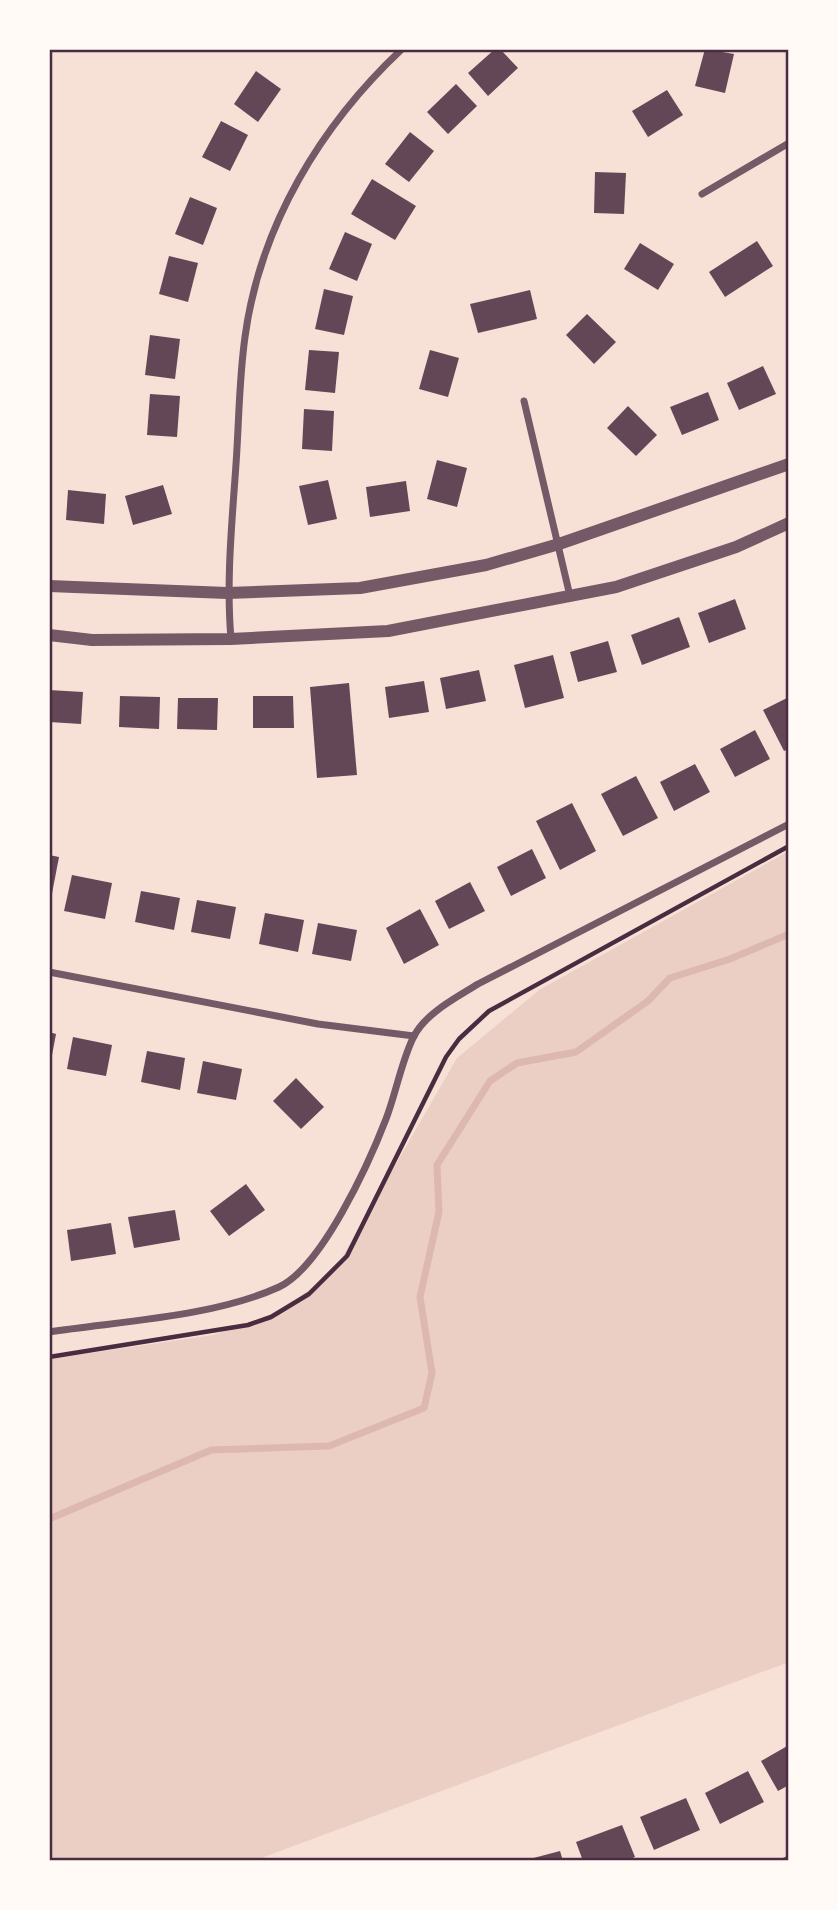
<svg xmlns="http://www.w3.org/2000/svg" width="838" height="1910" viewBox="0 0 838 1910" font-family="Ubuntu,sans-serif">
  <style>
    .green { fill: #ebcfc5 }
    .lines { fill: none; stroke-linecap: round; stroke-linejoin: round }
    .stream { stroke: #dcb8b0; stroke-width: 7 }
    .building { fill: #644757 }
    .path { stroke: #4a2c40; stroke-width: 4.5 }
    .minor { stroke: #755966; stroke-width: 7 }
    .tertiary { stroke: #755966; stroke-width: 12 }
    .neatline { fill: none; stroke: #4a2c40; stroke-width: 2.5 }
  </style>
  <rect width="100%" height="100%" fill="#f7e1d7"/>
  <polygon class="green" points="789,851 789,1662 253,1861 49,1861 49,1359 213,1335 282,1311 336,1268 457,1058 539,990"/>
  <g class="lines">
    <polyline class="stream" points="49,1519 211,1450 329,1446 424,1408 432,1373 420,1297 439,1212 437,1165 490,1081 517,1063 576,1052 648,1001 670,978 730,959 789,934"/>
  </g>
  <g class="building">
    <polygon points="495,49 500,49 518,68 488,96 468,73"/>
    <polygon points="705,49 734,54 725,93 695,86"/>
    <polygon points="256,71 281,89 258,122 234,104"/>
    <polygon points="456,84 477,106 448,134 427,112"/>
    <polygon points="667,90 683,115 648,137 632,111"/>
    <polygon points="221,121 248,135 230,171 202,157"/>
    <polygon points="410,132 434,151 409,182 385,164"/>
    <polygon points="595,172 626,173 624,214 594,213"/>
    <polygon points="372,179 416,206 395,240 351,214"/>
    <polygon points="190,197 217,208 203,245 175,234"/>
    <polygon points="345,232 372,244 357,281 329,269"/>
    <polygon points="757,241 773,266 725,297 709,272"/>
    <polygon points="640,243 674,264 658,290 624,269"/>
    <polygon points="169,256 198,263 188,302 159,294"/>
    <polygon points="324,289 353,296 344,335 315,329"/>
    <polygon points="530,290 537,319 478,333 470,304"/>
    <polygon points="587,314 616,342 594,364 566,335"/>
    <polygon points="150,335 180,339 175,379 145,375"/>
    <polygon points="309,350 339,352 335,393 305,390"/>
    <polygon points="430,350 459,358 448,397 419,389"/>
    <polygon points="763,366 776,394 739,410 727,383"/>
    <polygon points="708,392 719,420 682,435 670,407"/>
    <polygon points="150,394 180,396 177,437 147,435"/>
    <polygon points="628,406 657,435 636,456 607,428"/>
    <polygon points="304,409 334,411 332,451 302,449"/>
    <polygon points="437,460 467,468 457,507 427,499"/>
    <polygon points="328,480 337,519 308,525 299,486"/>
    <polygon points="406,481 410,511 370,517 366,487"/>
    <polygon points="163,485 172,514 133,525 125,496"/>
    <polygon points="68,490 106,494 104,524 66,520"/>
    <polygon points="735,599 746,629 709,643 698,613"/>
    <polygon points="679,617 690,647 642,665 631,635"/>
    <polygon points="608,641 617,672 578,682 570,652"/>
    <polygon points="553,655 564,698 525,708 514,665"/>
    <polygon points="479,670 486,701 446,709 440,678"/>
    <polygon points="424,681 429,712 389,718 385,687"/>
    <polygon points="349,683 357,775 317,778 310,687"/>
    <polygon points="49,690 83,692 81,724 49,722"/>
    <polygon points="120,696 160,697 159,729 119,727"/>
    <polygon points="253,696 293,696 294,728 253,728"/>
    <polygon points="789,697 789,749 784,751 763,710"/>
    <polygon points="178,698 218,698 217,730 177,729"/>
    <polygon points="755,730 770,759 735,777 720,749"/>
    <polygon points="695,764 710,792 674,811 660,782"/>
    <polygon points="636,776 658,818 623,836 601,794"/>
    <polygon points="572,803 596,851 560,870 536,821"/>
    <polygon points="532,849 546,878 511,896 497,867"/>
    <polygon points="49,855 59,857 50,904 49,903"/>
    <polygon points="72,875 112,883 105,919 64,911"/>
    <polygon points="470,882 485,911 449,929 435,901"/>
    <polygon points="141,891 180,898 174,930 135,922"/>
    <polygon points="197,900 236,907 230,939 191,932"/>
    <polygon points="420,909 439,945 404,964 386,928"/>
    <polygon points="265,913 304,920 298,952 259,944"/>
    <polygon points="318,923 357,930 351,961 312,954"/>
    <polygon points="49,1032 56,1034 50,1066 49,1066"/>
    <polygon points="73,1037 112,1045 106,1076 67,1069"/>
    <polygon points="147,1051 185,1058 180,1090 141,1082"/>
    <polygon points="203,1061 242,1069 236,1100 197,1093"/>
    <polygon points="296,1078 324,1107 301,1129 273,1101"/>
    <polygon points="246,1184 265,1210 229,1236 210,1211"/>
    <polygon points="175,1210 180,1240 134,1248 128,1217"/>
    <polygon points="111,1223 116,1254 71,1261 67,1230"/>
    <polygon points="789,1745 789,1785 778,1791 761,1761"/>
    <polygon points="748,1771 764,1802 720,1824 705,1793"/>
    <polygon points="686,1798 700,1830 654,1850 640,1817"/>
    <polygon points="622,1825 635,1857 625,1861 583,1861 576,1842"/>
    <polygon points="560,1851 563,1861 526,1861 526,1860"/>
  </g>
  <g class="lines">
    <polyline class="path" points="49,1357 248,1325 271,1317 309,1294 347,1256 446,1057 459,1039 489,1011 789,846"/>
    <g class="minor">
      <polyline points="702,194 789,143"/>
      <polyline points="524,401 570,596"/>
      <path d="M231,639C226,580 232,523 236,464C239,422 239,379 245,337C260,225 321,125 402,49"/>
      <polyline points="49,972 318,1024 414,1036"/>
      <path d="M49,1332C121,1321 213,1317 279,1287C322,1267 369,1163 386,1119C396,1093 401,1063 413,1038C425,1013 456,998 478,984L789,824"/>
      <polyline points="785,1861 789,1859"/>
    </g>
    <g class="tertiary">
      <polyline points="49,586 227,593 360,588 486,565 559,544 789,464"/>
      <polyline points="49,635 92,640 231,639 388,631 616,587 736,547 789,523"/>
    </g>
  </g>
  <rect width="838" height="1910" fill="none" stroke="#fffaf5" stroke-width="102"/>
  <rect x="51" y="51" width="736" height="1808" class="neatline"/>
</svg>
